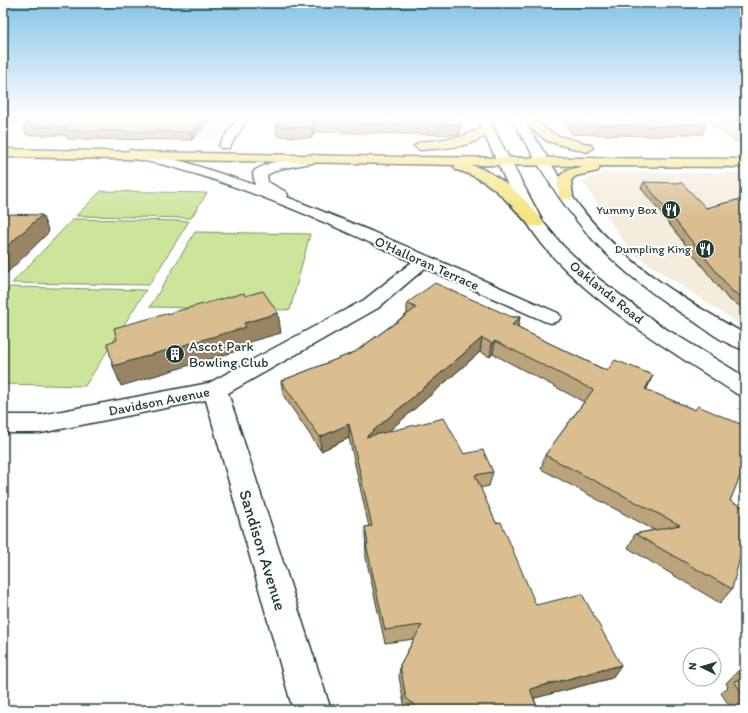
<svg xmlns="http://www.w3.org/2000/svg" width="748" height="713" viewBox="0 0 748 713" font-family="Itim,sans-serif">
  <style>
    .built { fill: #f4ecdd }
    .green { fill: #cde59b; stroke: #769168 }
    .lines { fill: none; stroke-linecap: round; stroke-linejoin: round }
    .minor-casing { stroke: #1f3d34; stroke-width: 3 }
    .secondary-casing { stroke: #1f3d34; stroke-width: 3 }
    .primary-casing { stroke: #1f3d34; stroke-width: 3 }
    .minor { fill: #fff; fill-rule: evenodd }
    .secondary { fill: #fff; fill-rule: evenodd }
    .primary { fill: #f6e381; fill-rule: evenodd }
    .wall { fill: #bba37b; stroke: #1f3d34 }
    .shaded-wall { fill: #998564; stroke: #1f3d34 }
    .building { fill: #dabe8f; stroke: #1f3d34 }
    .labels { text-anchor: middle; stroke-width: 4; stroke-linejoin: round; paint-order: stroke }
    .far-poi-label { font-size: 12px; fill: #1f3d34; stroke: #fff; text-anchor: end }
    .street-label { font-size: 14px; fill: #1f3d34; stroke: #fff }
    .poi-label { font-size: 14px; fill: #1f3d34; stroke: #fff; text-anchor: start }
    .near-street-label { font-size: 17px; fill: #1f3d34; stroke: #fff }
  </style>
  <rect width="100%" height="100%" fill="#fff"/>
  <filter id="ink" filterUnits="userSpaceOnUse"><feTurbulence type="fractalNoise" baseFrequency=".025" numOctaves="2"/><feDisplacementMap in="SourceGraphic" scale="8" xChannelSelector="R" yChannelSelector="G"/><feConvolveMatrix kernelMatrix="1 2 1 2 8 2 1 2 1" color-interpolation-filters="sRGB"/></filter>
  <g filter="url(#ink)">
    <g class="built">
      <polygon points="58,124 232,125 224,137 209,140 37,138"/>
      <polygon points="603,172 745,173 745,328 632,253 582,181"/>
    </g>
    <g class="green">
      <polygon points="703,118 745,118 745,142 734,141"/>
      <polygon points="101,191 207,193 191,218 76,216"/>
      <polygon points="73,219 189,221 149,285 12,283"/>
      <polygon points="195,232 310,234 290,310 150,307"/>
      <polygon points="10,287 146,290 85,386 3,384 3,294"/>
    </g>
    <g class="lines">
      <g class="minor-casing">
        <g id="minor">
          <polygon points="238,118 248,118 229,148 221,148 219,145"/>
          <path d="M130,150L185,162L255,185L253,173L255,170L270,163L312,155L317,156L318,159L317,162L279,169L267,175L268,182L286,192L288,195L287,197L373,232L558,313L561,317L558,321L551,323L544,321L425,268L378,308L228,393L331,710H293L206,400L41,433H3V415H41L209,383L364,300L412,262C335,226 257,191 176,168C160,163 142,161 126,157L124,154Z"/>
        </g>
      </g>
      <g class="secondary-casing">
        <g id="secondary">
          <path d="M480,118H490L493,128L543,222L563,246L599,279L658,324L745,377V396L737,394C670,350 570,292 528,224C510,194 497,159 481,128Z"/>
          <path d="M512,118H522C542,147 559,179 580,207C623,263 684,300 745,334V350C726,345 708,331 692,320C619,273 578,233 534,157C527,144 517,131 512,118Z"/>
        </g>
      </g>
      <g class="primary-casing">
        <g id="primary">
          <polygon points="518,118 530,118 555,135 591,145 593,148 587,152 547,141"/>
          <path d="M487,125L491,126L493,128C478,149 442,148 420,150L414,146L420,142L461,137Z"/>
          <path d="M3,149L403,157L745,159V167L598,166L600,168L598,171L576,176L571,180L573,196L571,199H561L559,196L557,179L566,170L585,166L471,165C498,172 528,200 544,223L542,226H530C508,202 490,178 456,170L454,167L456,165L3,157Z"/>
        </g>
      </g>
      <use href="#minor" class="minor"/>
      <use href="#secondary" class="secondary"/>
      <use href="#primary" class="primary"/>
    </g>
    <g class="wall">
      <polygon points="4,118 211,118 192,140 67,139 66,135 26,135 23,127 28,123 6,122"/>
      <polygon points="281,118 461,125 460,135 314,132 312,138 277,136 276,126"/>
      <polygon points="560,118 698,118 706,124 703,134 677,134 676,136 653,136 572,134"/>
      <polygon points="644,182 706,208 745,198 745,309 728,299 641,188"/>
      <polygon points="407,303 512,317 520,317 518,328 647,390 695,410 745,426 745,472 742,470 730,501 732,589 720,603 628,548 635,534 654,530 541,469 545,455 584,402 493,354 490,357 480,352 389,431 464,454 493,472 489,486 480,488 496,523 536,605 621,665 612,678 534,698 538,710 405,710 405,709 399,677 400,665 414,639 385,643 366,558 365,527 369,527 349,438 321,451 283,395 281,381 355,352 407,314"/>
      <polygon points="745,667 745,710 732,710 721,693 728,687 726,683 738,671"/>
    </g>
    <g class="shaded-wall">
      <polygon points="203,118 211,118 192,140 191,132"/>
      <polygon points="314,122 314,132 312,138 312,128"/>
      <polygon points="42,215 49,232 3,277 3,250"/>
      <polygon points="278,313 281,333 249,342 250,347 121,386 113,366 244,323"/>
      <polygon points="520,317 517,331 512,325"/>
      <polygon points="482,338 480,352 366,451 366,437"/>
      <polygon points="495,341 493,354 490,357 492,343"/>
      <polygon points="653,375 647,389 639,403 645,389"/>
      <polygon points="349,424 349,438 321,451 320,437"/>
      <polygon points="621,665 612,678 524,701 530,689"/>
    </g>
    <g class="building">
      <polygon points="37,118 203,118 191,132 64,131 69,127 23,127"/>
      <polygon points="281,118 459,118 461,125 314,122 312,128 276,126"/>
      <polygon points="569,118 698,118 706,124 677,124 679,126 656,126 574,124"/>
      <polygon points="644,182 682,183 706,208 745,198 745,299 732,291"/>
      <polygon points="3,214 42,215 3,250"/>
      <polygon points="435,283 512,317 520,317 512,325 607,371 615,360 653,375 645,389 695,410 698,406 745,426 745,464 730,501 745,508 745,537 732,589 635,534 680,525 545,455 593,390 495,341 492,343 482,338 366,437 444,418 464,454 483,450 493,472 475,475 496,523 501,522 536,605 582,594 621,665 530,689 538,710 418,710 417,707 406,698 400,665 422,625 385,630 366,544 368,544 365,527 372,526 349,424 320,437 281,381 355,352 416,308 407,303"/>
      <polygon points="263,291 278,313 244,323 246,327 113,366 107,343 117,340 114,328 244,293 245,296"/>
      <polygon points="745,667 745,698 734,681 743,679 738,671"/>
    </g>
  </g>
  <linearGradient id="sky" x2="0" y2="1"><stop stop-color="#83c4e8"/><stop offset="0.54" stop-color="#fff"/><stop offset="1" stop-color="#fff" stop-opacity="0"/></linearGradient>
  <rect width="748" height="217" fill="url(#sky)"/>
  <defs>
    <g id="restaurant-disc" transform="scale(1)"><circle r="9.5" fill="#1f3d34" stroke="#fff"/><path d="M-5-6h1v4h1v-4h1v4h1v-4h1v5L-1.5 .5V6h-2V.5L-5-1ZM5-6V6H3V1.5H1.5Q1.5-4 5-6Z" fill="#fff"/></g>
    <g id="building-disc" transform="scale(1)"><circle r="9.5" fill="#1f3d34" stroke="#fff"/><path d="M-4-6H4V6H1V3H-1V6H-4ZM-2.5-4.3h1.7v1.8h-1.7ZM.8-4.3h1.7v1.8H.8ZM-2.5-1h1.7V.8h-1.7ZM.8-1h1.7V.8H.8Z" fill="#fff"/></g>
  </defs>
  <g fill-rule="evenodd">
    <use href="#restaurant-disc" x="671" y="210"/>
    <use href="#restaurant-disc" x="705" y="249"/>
    <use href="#building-disc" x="175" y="354"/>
  </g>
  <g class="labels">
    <g class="far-poi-label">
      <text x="657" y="214">Yummy Box</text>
      <text x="691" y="253">Dumpling King</text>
    </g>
    <g class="street-label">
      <text transform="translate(427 263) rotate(24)" y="5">O'Halloran Terrace</text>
      <text transform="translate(607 292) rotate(39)" y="5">Oaklands Road</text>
      <text transform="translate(159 401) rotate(-11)" y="5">Davidson Avenue</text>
    </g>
    <g class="poi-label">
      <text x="189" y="351">Ascot Park<tspan x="189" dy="16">Bowling Club</tspan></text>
    </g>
    <g class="near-street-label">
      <text transform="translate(263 550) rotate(73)" y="6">Sandison Avenue</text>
    </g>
  </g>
  <rect width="748" height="713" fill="none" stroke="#fff" stroke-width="16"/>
  <rect x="8" y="8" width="732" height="697" fill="none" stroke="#1f3d34" stroke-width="1.5" filter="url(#ink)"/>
  <g transform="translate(702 667) rotate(275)"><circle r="19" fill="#ffffff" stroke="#a5b1ae"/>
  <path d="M0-3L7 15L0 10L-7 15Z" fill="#1f3d34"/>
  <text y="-6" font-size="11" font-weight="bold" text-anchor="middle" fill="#1f3d34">N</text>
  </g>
</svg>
